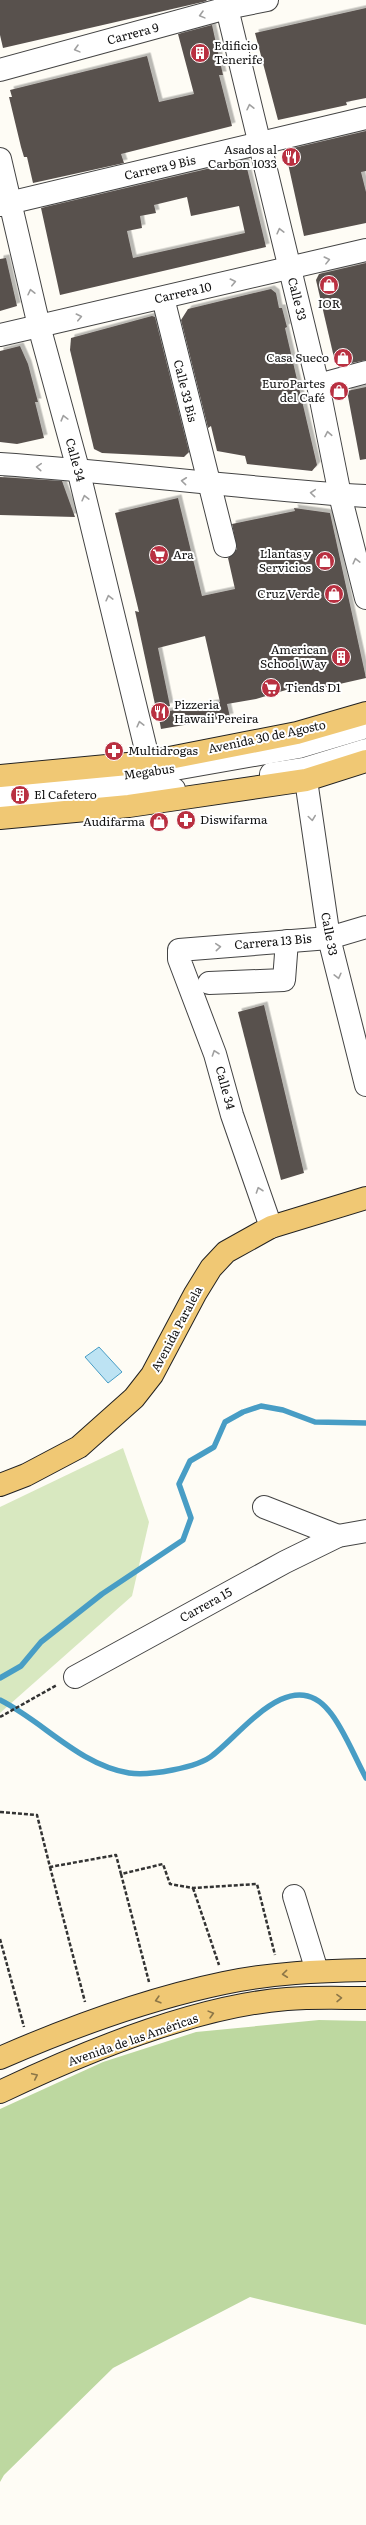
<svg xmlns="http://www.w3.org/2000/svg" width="366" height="2525" viewBox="0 0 366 2525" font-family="Literata,serif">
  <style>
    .green { fill: #d8e8c0 }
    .forest { fill: #bdd8a0 }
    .water { fill: #bde3f3; stroke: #489dc5 }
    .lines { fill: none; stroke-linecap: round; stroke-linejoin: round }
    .stream { stroke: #489dc5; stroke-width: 5.5 }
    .building { fill: #59514e; fill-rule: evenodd; filter: url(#shadow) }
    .minor-casing { stroke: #444; stroke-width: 24 }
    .major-casing { stroke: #222; stroke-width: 24 }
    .path { stroke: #333; stroke-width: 2.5; stroke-dasharray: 4 2; stroke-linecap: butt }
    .minor { stroke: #fff; stroke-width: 22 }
    .major { stroke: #f0c874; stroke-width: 22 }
    .oneway { stroke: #a0a0a0 }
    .oneway2 { stroke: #8c7647 }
    .labels { text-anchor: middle; stroke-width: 4; stroke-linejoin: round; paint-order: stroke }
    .street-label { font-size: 12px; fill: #111; stroke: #fff }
    .poi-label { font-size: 12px; fill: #111; stroke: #fff; text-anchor: start }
  </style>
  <defs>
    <filter id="shadow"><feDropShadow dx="3.5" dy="-3.5" stdDeviation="0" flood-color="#0004"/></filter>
  </defs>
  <rect width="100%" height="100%" fill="#fefcf5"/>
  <polygon class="green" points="123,1448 149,1522 132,1596 0,1713 0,1507"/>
  <polygon class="forest" points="319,2020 366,2021 366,2325 250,2297 113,2368 4,2475 0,2482 0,2109 103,2062 196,2032"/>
  <polygon class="water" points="99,1347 122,1372 108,1383 85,1357"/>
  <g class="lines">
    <g class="stream">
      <polyline points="0,1678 21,1666 41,1642 102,1594 183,1540 191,1518 179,1484 190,1461 214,1447 225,1422 243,1412 261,1406 283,1410 315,1422 366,1423"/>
      <path d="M0,1700C44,1722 78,1764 129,1773C148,1776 198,1768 213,1755C242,1733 291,1664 329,1711C343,1727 355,1758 366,1778"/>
    </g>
  </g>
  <g class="building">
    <polygon points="0,0 206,0 207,1 3,48 0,35"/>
    <polygon points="366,8 366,98 346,102 347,105 278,120 255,33"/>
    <polygon points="212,25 223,75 219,75 232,126 121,154 124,163 33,183 27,157 24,157 21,147 9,97 12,97 10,90 147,56 159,102 194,94 178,34"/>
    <polygon points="366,131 366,171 361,172 366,192 366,223 304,236 285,150"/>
    <path d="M245,160L266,247L60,295L41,208ZM187,197L191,216L239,206L245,233L133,258L127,231L142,228L140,216L156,213L154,205Z"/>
    <polygon points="6,258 17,306 0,311 0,259"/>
    <polygon points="366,263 366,360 343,365 335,362 316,280 319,274"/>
    <polygon points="271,289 276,293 279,308 282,308 287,327 285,328 317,465 312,471 247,464 245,456 217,451 211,426 208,428 181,320 188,309"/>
    <polygon points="152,316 155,317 189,452 184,457 102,453 94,449 70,350 71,338"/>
    <polygon points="20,346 28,364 38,402 35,402 44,438 17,444 0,442 0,351"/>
    <polygon points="366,387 366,459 360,460 347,391"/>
    <polygon points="0,477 62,481 75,517 0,515"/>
    <polygon points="178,498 202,596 235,589 228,558 237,549 232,524 295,511 294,508 330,513 366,678 313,690 296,687 256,699 227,704 230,717 161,729 158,713 220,702 205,636 158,648 170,706 156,709 135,611 139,612 115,513"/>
    <polygon points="264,1005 304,1173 281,1180 238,1012"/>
  </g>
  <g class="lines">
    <g class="minor-casing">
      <g id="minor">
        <polyline points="225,0 318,385 340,495 366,598"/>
        <polyline points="0,70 227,8 267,0"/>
        <polyline points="0,159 39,326 78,469 149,762"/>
        <polyline points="0,205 366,118"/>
        <polyline points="163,298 225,546"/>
        <polyline points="0,335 366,250"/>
        <polyline points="318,385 366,372"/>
        <path d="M0,464C122,472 244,489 366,496"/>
        <polyline points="271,774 304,769 366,750"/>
        <polyline points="306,780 329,938 366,1085"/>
        <polyline points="0,788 152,773 299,747 366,727"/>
        <polyline points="0,807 174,789"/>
        <polyline points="209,983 284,980 287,941"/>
        <polyline points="271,1227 232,1115 215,1054 179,959 179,950 329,938 366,927"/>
        <polyline points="264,1507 338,1536"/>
        <polyline points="75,1677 285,1562 338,1536 366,1531"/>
        <polyline points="294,1896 317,1971"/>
      </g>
    </g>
    <g class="major-casing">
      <g id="major">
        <polyline points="0,776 149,762 297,733 366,713"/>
        <polyline points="0,818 129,806 306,780 366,761"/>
        <polyline points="0,1485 26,1475 79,1447 134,1398 152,1375 195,1294 211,1268 226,1252 271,1227 366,1198"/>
        <path d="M0,2058C71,2027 147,1999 224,1983C271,1973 319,1971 366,1970"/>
        <path d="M0,2092C82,2053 196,2006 287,1999C313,1997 340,1998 366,1998"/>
      </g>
    </g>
    <g class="path">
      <polyline points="0,1717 57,1685"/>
      <polyline points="0,1812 37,1815 50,1867 116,1855 121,1874 163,1864 170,1884 193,1888 257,1884 275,1955"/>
      <polyline points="50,1867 85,2002"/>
      <polyline points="121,1874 149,1982"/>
      <polyline points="193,1888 219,1965"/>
      <polyline points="0,1939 24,2027"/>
    </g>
    <use href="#minor" class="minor"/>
    <use href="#major" class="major"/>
  </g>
  <defs><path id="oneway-chevron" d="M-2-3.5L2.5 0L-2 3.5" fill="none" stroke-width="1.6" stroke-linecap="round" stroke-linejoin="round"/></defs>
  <g class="oneway">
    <use href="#oneway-chevron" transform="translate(202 15) rotate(165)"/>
    <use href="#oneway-chevron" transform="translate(77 49) rotate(165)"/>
    <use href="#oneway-chevron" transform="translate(250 107) rotate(-103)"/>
    <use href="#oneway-chevron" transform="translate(280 231) rotate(-104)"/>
    <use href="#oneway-chevron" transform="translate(327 260) rotate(-14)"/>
    <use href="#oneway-chevron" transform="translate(233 282) rotate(-13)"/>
    <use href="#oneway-chevron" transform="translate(31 292) rotate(-103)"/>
    <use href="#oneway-chevron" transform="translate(79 317) rotate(-13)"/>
    <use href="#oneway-chevron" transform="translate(64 418) rotate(-105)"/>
    <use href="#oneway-chevron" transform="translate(328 434) rotate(-101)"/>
    <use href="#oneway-chevron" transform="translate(39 467) rotate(-176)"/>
    <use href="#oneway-chevron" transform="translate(184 481) rotate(-174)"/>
    <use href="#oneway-chevron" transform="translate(313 493) rotate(-175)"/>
    <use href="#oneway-chevron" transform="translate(85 498) rotate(-104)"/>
    <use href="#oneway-chevron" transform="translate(356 561) rotate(-104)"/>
    <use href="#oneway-chevron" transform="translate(109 598) rotate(-104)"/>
    <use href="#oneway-chevron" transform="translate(140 724) rotate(-104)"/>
    <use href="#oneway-chevron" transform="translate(312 818) rotate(82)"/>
    <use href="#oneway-chevron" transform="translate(218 947) rotate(-5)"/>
    <use href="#oneway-chevron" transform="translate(338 976) rotate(76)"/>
    <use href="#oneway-chevron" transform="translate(215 1053) rotate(-109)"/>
    <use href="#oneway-chevron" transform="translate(259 1190) rotate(-109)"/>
  </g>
  <g class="oneway2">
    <use href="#oneway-chevron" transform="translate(285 1974) rotate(174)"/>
    <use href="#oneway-chevron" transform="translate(339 1998) rotate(-1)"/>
    <use href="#oneway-chevron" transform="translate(158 2000) rotate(164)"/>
    <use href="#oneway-chevron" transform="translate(211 2014) rotate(-15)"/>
    <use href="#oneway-chevron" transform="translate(35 2076) rotate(-25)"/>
  </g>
  <defs>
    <g id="building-disc" transform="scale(1)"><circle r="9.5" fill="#b93041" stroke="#fff"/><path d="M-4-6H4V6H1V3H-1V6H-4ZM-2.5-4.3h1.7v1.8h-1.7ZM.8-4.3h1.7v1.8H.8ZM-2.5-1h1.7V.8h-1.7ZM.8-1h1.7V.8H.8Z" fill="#fff"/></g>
    <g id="restaurant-disc" transform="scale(1)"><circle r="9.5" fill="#b93041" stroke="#fff"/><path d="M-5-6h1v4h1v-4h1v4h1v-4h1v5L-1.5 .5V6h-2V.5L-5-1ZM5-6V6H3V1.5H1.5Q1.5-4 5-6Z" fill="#fff"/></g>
    <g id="shop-disc" transform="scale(1)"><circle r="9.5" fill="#b93041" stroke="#fff"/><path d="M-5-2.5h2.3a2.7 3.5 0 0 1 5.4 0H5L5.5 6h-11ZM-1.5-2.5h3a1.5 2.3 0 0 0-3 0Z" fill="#fff"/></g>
    <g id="supermarket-disc" transform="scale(1)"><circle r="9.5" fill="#b93041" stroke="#fff"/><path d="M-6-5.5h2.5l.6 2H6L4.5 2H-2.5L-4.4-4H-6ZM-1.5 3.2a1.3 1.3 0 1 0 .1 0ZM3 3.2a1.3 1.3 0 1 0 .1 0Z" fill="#fff"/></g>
    <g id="pharmacy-disc" transform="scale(1)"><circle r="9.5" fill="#b93041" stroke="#fff"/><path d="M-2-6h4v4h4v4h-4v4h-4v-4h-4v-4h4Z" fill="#fff"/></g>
  </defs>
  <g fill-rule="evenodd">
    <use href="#building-disc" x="200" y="53"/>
    <use href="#restaurant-disc" x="291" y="157"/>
    <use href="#shop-disc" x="329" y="285"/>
    <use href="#shop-disc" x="343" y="358"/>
    <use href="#shop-disc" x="339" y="391"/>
    <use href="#supermarket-disc" x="159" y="555"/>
    <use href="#shop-disc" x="325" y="561"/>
    <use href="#shop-disc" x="334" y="594"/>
    <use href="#building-disc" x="341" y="657"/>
    <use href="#supermarket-disc" x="271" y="688"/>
    <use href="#restaurant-disc" x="160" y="712"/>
    <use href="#pharmacy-disc" x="114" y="751"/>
    <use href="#building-disc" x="20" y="795"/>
    <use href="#pharmacy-disc" x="186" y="820"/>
    <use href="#shop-disc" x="159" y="822"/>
  </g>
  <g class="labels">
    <g class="street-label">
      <text transform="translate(133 34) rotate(-15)" y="4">Carrera 9</text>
      <text transform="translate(160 168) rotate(-13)" y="4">Carrera 9 Bis</text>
      <text transform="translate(183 293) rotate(-13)" y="4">Carrera 10</text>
      <text transform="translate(297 299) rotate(76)" y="4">Calle 33</text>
      <text transform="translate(185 391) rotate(76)" y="4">Calle 33 Bis</text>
      <text transform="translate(75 460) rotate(75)" y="4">Calle 34</text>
      <text transform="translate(267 737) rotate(-12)" y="4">Avenida 30 de Agosto</text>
      <text transform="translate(149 772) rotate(-8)" y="4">Megabus</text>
      <text transform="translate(329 934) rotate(79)" y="4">Calle 33</text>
      <text transform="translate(273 942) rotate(-5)" y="4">Carrera 13 Bis</text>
      <text transform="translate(225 1088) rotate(75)" y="4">Calle 34</text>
      <text transform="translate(177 1329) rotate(-62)" y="4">Avenida Paralela</text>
      <text transform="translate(206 1605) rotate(-29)" y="4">Carrera 15</text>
      <text transform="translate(133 2040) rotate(-19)" y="4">Avenida de las Américas</text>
    </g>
    <g class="poi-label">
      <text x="214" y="50">Edificio<tspan x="214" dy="14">Tenerife</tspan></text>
      <text x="277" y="154" text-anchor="end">Asados al<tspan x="277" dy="14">Carbon 1033</tspan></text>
      <text x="329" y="308" text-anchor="middle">IOR</text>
      <text x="329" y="362" text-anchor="end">Casa Sueco</text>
      <text x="325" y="388" text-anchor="end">EuroPartes<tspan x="325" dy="14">del Café</tspan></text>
      <text x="311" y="558" text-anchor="end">Llantas y<tspan x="311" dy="14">Servicios</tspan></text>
      <text x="173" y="559">Ara</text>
      <text x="320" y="598" text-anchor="end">Cruz Verde</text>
      <text x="327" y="654" text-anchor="end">American<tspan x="327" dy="14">School Way</tspan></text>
      <text x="285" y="692">Tiends D1</text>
      <text x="174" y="709">Pizzeria<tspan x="174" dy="14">Hawaii Pereira</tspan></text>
      <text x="128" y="755">Multidrogas</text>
      <text x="34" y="799">El Cafetero</text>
      <text x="200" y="824">Diswifarma</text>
      <text x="145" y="826" text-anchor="end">Audifarma</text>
    </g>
  </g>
</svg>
